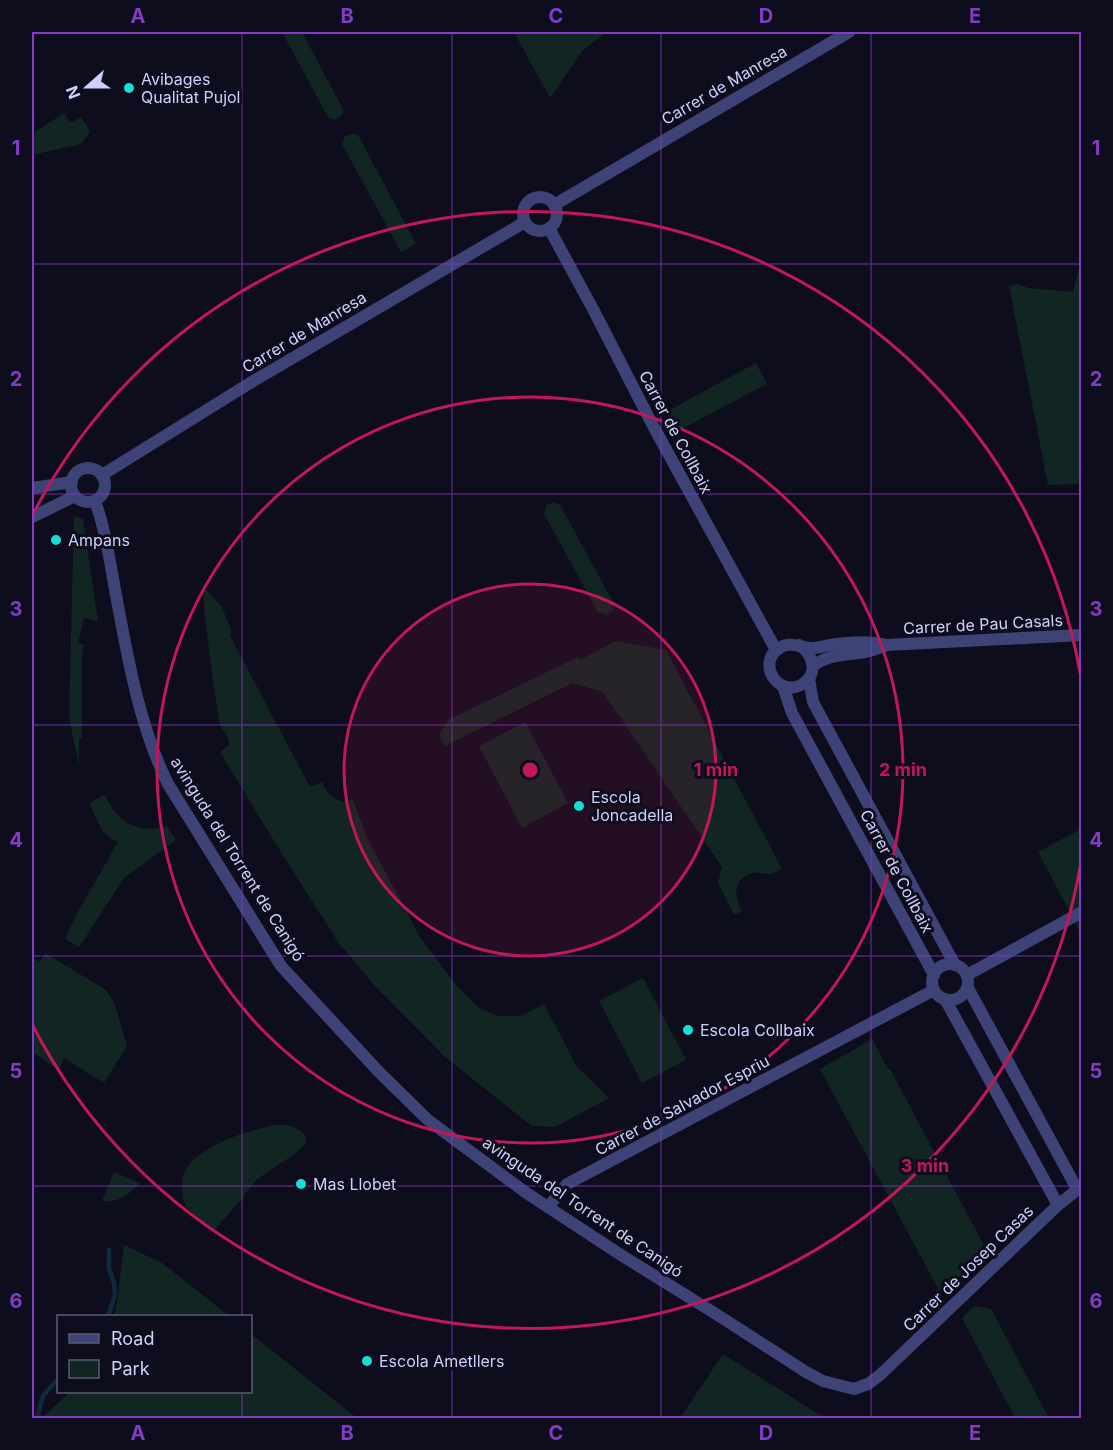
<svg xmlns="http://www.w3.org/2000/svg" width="1113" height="1450" viewBox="0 0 1113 1450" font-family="Inter,sans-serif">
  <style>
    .green { fill: #112622 }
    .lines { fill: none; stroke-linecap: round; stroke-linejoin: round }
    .stream { stroke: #11293d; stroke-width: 4.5 }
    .tertiary { stroke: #3d4377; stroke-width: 12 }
    .grid { fill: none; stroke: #833cc5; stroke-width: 1.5; stroke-opacity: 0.55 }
    .ring { fill: none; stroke: #c2185b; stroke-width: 3 }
    .poi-dot { fill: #15dfd5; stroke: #0e0d1d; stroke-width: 2 }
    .labels { text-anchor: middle; stroke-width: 6; stroke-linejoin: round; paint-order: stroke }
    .poi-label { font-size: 16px; fill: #cecffa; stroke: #0e0d1d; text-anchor: start }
    .street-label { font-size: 16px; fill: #cecffa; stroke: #0e0d1d }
    .centre { fill: #c2185b; stroke: #0e0d1d; stroke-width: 3 }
    .ring-label { font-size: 18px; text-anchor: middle; font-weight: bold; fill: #c2185b; stroke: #0e0d1d; stroke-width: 6; stroke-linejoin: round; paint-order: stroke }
    .neatline { fill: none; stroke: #833cc5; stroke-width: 2 }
    .grid-label { font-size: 20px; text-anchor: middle; font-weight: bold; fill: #833cc5 }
  </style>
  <rect width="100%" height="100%" fill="#0e0d1d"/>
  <g class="green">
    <polygon points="282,32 302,32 344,111 340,117 335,120 328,117"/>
    <polygon points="514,32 607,32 583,50 550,98"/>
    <polygon points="64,113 70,123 81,117 90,131 81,144 32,155 32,134"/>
    <polygon points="352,134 358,135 416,244 401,252 342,144 345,136"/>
    <polygon points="1081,261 1081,484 1048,485 1009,286 1019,284 1028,288 1073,292"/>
    <polygon points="756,363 767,384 676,432 666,412"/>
    <polygon points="554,502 560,505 613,602 613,611 606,615 598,612 544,514 546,505"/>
    <polygon points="74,516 83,519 98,621 84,618 78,643 84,645 82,652 82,738 79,738 79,766 69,717"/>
    <path d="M202,585L222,607L231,630L230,636L310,787L322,782C327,796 338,804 353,800L367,838L420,937L456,985L478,1007L497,1016H521L544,1004L577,1067L609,1098L555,1127L532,1126L445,1057L376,987L338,942L279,849L220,752L229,745C229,731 221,733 219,720C212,675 206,630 202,585Z"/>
    <path d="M615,641L666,650L782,869C779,870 776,872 773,873C767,875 760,872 754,873C733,877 733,895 742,911L734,915L718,883L722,867L603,692L572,683L445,746L439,735L448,720L578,657L580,660Z"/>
    <polygon points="525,722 568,803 522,828 479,746"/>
    <path d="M105,795C118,823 136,834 167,826L176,840L124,878L79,947L65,939L75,917L118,842L109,837L102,830L89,803Z"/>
    <polygon points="1081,829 1081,933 1038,852"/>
    <polygon points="45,953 106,990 115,1005 127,1046 104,1083 64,1058 59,1070 32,1052 32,957 40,962"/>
    <polygon points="643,978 686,1060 642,1083 599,1001"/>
    <polygon points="872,1039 888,1069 890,1069 987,1251 941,1294 820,1069"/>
    <path d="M278,1125C290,1125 298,1127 306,1136V1143L296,1153L257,1179L247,1191L243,1198L213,1231C205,1224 195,1217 188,1209C183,1203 182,1195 182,1187C182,1179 183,1172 189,1165C204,1145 253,1128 278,1125Z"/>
    <path d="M114,1172L140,1183C128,1195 119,1203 102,1201Z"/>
    <polygon points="124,1245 162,1263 229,1316 114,1316 117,1302"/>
    <polygon points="974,1306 991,1309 1049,1418 1015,1418 962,1318"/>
    <polygon points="251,1334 357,1418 32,1418 32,1414 45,1415 70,1392 250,1392"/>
    <polygon points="723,1354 820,1415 832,1418 680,1418"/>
  </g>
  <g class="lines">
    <g class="stream">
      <polyline points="108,1316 115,1295 114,1283 109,1269 109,1250"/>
      <polyline points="37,1418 43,1396 58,1379"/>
    </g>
    <g class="tertiary">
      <circle cx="540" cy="214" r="17"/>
      <polyline points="554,205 849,32"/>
      <polyline points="549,228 594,311 651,422 776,650"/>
      <circle cx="88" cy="485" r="17"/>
      <polyline points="102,475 250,383 525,222"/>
      <polyline points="32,488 72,482"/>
      <path d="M95,501C106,531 110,563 116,595C128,659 139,725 168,784L281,966L379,1072L428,1120L525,1192L621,1255L716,1314L806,1372L823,1381L854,1389L868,1384L880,1375L1058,1205L1082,1186"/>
      <polyline points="32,517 75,496"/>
      <path d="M799,645C814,654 819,676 801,685C778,697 757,664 778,649C789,640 800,648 813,648C820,648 828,645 836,644C855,642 866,641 886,645L1082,635"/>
      <path d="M813,666C828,654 847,655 865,652C872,651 878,648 885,646"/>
      <polyline points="809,679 813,702 955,965"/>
      <polyline points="783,686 792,713 934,975"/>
      <circle cx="950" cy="982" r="18"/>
      <polyline points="967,975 1082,912"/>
      <polyline points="968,988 1077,1189"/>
      <polyline points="945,999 1058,1205"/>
      <polyline points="548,1207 567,1184 934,990"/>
    </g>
  </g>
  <path class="grid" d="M242,32V1316M452,32V1418M661,32V1418M871,32V1418M32,264H1082M32,494H1082M32,725H1082M32,956H1082M32,1186H1082M242,1392V1418"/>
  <circle cx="530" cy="770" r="186" fill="#c2185b" fill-opacity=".12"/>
  <g class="ring">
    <circle cx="530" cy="770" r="186"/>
    <circle cx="530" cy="770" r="373"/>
    <path d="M1081 862A559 559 0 0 1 32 1024M32 516A559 559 0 0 1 1081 678"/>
  </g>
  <g class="poi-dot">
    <circle cx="129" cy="88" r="6"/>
    <circle cx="56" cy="540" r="6"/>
    <circle cx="579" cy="806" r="6"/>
    <circle cx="688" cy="1030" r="6"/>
    <circle cx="301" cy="1184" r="6"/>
    <circle cx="367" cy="1361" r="6"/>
  </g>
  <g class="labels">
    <g class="poi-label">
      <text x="141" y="85">Avibages<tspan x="141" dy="18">Qualitat Pujol</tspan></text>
      <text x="68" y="546">Ampans</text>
      <text x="591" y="803">Escola<tspan x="591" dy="18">Joncadella</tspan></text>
      <text x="700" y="1036">Escola Collbaix</text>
      <text x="313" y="1190">Mas Llobet</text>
      <text x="379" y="1367">Escola Ametllers</text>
    </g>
    <g class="street-label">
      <text transform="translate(724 85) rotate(-30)" y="6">Carrer de Manresa</text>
      <text transform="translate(304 332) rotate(-31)" y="6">Carrer de Manresa</text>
      <text transform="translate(676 432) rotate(62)" y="6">Carrer de Collbaix</text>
      <text transform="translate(983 624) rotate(-3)" y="6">Carrer de Pau Casals</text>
      <text transform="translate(238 859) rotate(58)" y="6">avinguda del Torrent de Canigó</text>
      <text transform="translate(897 871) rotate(62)" y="6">Carrer de Collbaix</text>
      <text transform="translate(682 1105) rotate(-28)" y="6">Carrer de Salvador Espriu</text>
      <text transform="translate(583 1207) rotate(34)" y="6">avinguda del Torrent de Canigó</text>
      <text transform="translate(968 1268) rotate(-44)" y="6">Carrer de Josep Casas</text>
    </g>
  </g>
  <circle cx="530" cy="770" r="9" class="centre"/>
  <g class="ring-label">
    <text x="716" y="776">1 min</text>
    <text x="903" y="776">2 min</text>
    <text x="925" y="1172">3 min</text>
  </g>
  <rect width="1113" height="1450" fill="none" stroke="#0e0d1d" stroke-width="66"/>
  <rect x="57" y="1315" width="195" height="78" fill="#0e0d1d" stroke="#5b5b75" stroke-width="1.5"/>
  <rect x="69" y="1334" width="30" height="9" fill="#3d4377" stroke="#5b5b75" stroke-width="1.5"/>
  <text x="111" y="1345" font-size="18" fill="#cecffa">Road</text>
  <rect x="69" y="1360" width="30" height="18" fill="#112622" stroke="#5b5b75" stroke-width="1.5"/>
  <text x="111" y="1375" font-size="18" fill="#cecffa">Park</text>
  <g transform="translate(87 87) rotate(249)" stroke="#0e0d1d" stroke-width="4.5" paint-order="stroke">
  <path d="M0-4.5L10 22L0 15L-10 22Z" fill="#cecffa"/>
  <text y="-9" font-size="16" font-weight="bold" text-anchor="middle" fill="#cecffa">N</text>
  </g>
  <rect x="33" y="33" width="1047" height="1384" class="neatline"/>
  <g class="grid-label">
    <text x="138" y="23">A</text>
    <text x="347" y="23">B</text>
    <text x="556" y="23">C</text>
    <text x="766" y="23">D</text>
    <text x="975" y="23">E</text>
    <text x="16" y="155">1</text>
    <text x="1096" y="155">1</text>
    <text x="16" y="386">2</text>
    <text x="1096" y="386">2</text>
    <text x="16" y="616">3</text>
    <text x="1096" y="616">3</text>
    <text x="16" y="847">4</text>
    <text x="1096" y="847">4</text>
    <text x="16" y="1078">5</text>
    <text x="1096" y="1078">5</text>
    <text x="16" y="1308">6</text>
    <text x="1096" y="1308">6</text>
    <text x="138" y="1440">A</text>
    <text x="347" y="1440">B</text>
    <text x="556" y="1440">C</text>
    <text x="766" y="1440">D</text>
    <text x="975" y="1440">E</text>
  </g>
</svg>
